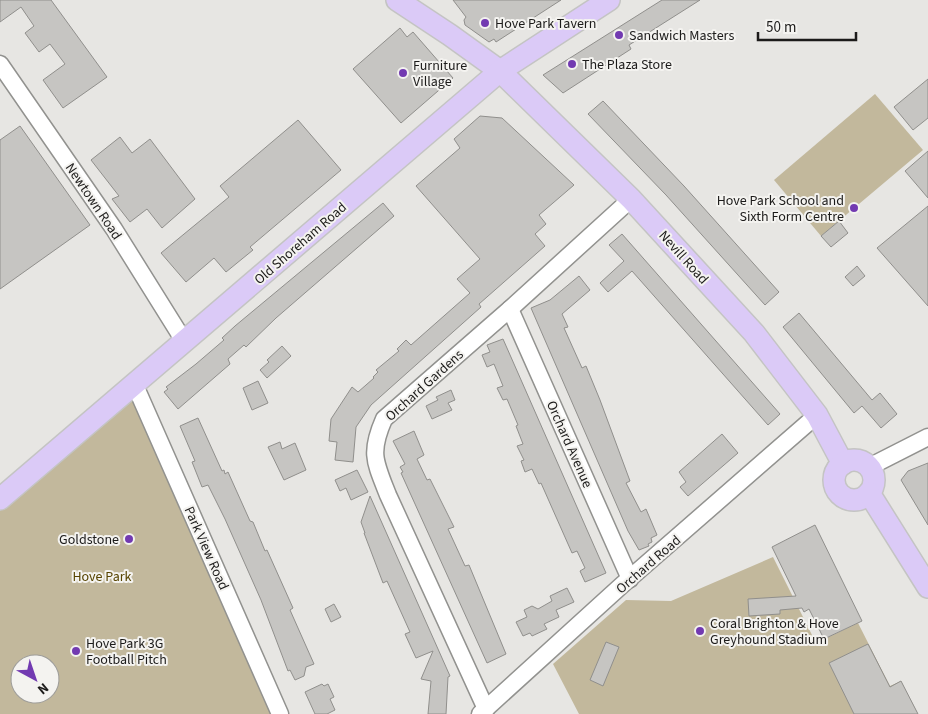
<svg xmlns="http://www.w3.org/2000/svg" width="928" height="714" font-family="'Source Sans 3',sans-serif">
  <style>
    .green { fill: #c2b89c; fill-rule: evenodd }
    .building { fill: #c6c5c2; stroke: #908f8c }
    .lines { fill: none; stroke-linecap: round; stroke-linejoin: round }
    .minor-casing { stroke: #92928f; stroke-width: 19 }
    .major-casing { stroke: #c4c4c3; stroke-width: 24 }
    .minor { stroke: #fff; stroke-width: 16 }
    .major { stroke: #dbcaf7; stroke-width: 21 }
    .poi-dot { fill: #723ab1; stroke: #f4f3f0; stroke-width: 2 }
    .labels { text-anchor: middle; stroke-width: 4; stroke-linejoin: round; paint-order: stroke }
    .poi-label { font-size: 14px; fill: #1c1b1a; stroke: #f4f3f0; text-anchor: start }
    .street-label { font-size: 14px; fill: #1c1b1a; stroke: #f4f3f0 }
    .park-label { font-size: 14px; fill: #574400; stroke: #f4f3f0 }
  </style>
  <rect width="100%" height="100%" fill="#e7e6e3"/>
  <g class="green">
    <polygon points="875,94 923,150 821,236 774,180"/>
    <path d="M 134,395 L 272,714 L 0,714 L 0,511 ZM 20,664 L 50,664 L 50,694 L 20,694 Z"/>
    <polygon points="773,557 816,643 858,623 890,686 901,681 918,714 579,714 553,664 626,600 671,601"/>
  </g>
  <g class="building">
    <polygon points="0,0 51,0 107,77 63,108 43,80 65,64 50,44 39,52 25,33 34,26 21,7 0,22"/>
    <polygon points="453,0 561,0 496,42 494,39 489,42 465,25 464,20 466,17"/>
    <polygon points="662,0 700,0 629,45 631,49 563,93 543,75"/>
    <polygon points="400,28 407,37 413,32 453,78 401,123 353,69"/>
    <polygon points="928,79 928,118 913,130 894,107"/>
    <polygon points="603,101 684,186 779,292 765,305 666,195 588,114"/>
    <polygon points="480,116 502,118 574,185 539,215 546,224 535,234 545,246 479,304 481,307 371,405 356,427 353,462 335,460 337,442 329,441 331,419 352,387 358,392 374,378 373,377 378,372 376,370 399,351 397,349 406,340 411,345 470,293 457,279 480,259 416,186 460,148 454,139"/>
    <polygon points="298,120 341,170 250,247 253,250 226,272 214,258 186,282 161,253 229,197 220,186"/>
    <polygon points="20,126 90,225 0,289 0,140"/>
    <polygon points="120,137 132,153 150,139 195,199 162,228 147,209 130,222 112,199 119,196 91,160"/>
    <polygon points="928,151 928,198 905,171"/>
    <polygon points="383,203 394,216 276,318 246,347 244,345 228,359 230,364 178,409 164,392 168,389 166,387 196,364 224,340 222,338 235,326"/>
    <polygon points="928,206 928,306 877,248"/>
    <polygon points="839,221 848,233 831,247 821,236"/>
    <polygon points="622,234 780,414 768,425 632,271 608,292 600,283 624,261 609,245"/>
    <polygon points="857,266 865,276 853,286 845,277"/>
    <polygon points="579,276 590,290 562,314 568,327 564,328 582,368 586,366 600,400 630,481 626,483 641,512 646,509 657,535 651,538 652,542 648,544 649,546 639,550 628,531 531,308 550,300"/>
    <polygon points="799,313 872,400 880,393 897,414 881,428 862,406 854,413 783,327"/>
    <polygon points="503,339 606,573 590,580 585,582 580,571 585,568 577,551 572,553 541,483 539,484 532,469 525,472 521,461 524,460 517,446 523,444 516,426 518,425 507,399 503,400 497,388 503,386 494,364 487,367 482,355 490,352 487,345"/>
    <polygon points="282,346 291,356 267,378 260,370 269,362 267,360"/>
    <polygon points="258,381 268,403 252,410 243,388"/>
    <polygon points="451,390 455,400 448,403 452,410 432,419 426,406 438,400 436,397"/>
    <polygon points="198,418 222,471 224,470 225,474 228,472 250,521 253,522 265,551 267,550 293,608 290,610 314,664 306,667 304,676 295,680 290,670 288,671 261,600 225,519 208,485 202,487 192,462 195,461 180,426"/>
    <polygon points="414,431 424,455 417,459 427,480 430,479 454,527 448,529 465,566 469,565 506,654 487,663 401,473 403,472 400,467 405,464 393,441"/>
    <polygon points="722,434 738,453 688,496 680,487 686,482 679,472"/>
    <polygon points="280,442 282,449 295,443 306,470 284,480 268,447"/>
    <polygon points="928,463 928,525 901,480 908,471"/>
    <polygon points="357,470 368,492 351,500 346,488 340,491 335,480"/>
    <polygon points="370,496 450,676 448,677 446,714 428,714 431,681 421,679 433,651 416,658 405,634 410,632 387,581 383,583 364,533 365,533 361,522"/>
    <polygon points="815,525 862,621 824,639 809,609 804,612 802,608 780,610 780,614 749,616 748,599 796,596 772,547"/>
    <polygon points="567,588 574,602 556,610 559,617 544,624 547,629 532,636 530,633 523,636 516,622 527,617 524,610 532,606 538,609 552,601 550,596"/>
    <polygon points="334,604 341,617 331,622 325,609"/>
    <polygon points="606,642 619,647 603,686 590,680"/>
    <polygon points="868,644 890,687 901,681 918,714 854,714 829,663"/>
    <polygon points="322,684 324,686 328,684 334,697 330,699 335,710 327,714 315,714 305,692"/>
  </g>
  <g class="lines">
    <defs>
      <g id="minor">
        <polyline points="0,64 114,229 184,341"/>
        <polyline points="510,309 630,579"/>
        <polyline points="134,383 280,714"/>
        <polyline points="869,467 928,437"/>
        <path d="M 486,709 L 388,495 C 375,462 369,453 384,419 L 510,309 L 631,199"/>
        <polyline points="480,714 622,585 817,415"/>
      </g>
      <g id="major">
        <polyline points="397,0 450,35 500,71 631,199 754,333 817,415 843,464"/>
        <circle cx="854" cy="480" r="20"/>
        <polyline points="869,493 928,587"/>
        <polyline points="0,499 500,71 609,0"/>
      </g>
    </defs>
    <use href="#minor" class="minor-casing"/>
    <use href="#major" class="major-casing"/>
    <use href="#minor" class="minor"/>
    <use href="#major" class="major"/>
  </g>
  <g class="poi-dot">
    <circle cx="485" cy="23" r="5"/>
    <circle cx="619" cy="35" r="5"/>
    <circle cx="572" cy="64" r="5"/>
    <circle cx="403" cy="73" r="5"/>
    <circle cx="854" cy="208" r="5"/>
    <circle cx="129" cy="539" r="5"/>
    <circle cx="700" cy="631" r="5"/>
    <circle cx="76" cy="651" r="5"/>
  </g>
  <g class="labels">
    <g class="poi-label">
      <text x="495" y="28">Hove Park Tavern</text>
      <text x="629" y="40">Sandwich Masters</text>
      <text x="582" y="69">The Plaza Store</text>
      <text x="413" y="70">Furniture<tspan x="413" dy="16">Village</tspan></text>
      <text x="844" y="205" text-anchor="end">Hove Park School and<tspan x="844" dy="16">Sixth Form Centre</tspan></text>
      <text x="119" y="544" text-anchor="end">Goldstone</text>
      <text x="710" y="628">Coral Brighton &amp; Hove<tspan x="710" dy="16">Greyhound Stadium</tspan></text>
      <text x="86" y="648">Hove Park 3G<tspan x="86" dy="16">Football Pitch</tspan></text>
    </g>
    <g class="street-label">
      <text transform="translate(94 201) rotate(56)" y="5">Newtown Road</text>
      <text transform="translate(300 243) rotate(-41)" y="5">Old Shoreham Road</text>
      <text transform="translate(684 257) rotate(48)" y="5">Nevill Road</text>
      <text transform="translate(424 385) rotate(-42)" y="5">Orchard Gardens</text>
      <text transform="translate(570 444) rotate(66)" y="5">Orchard Avenue</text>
      <text transform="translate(207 548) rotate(66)" y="5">Park View Road</text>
      <text transform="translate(648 564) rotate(-41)" y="5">Orchard Road</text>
    </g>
    <g class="park-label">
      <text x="102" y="581">Hove Park</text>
    </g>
  </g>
  <g transform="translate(35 679) rotate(140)"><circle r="24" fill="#f4f3f0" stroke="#9e9d9a"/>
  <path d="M0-4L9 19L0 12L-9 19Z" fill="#723ab1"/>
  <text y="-8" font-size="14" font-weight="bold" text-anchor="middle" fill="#1c1b1a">N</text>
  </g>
  <path d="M758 32v8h98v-8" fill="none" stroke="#1c1b1a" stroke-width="2.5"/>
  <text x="766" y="32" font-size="15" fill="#1c1b1a" stroke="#f4f3f0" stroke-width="4" paint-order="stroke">50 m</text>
</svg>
